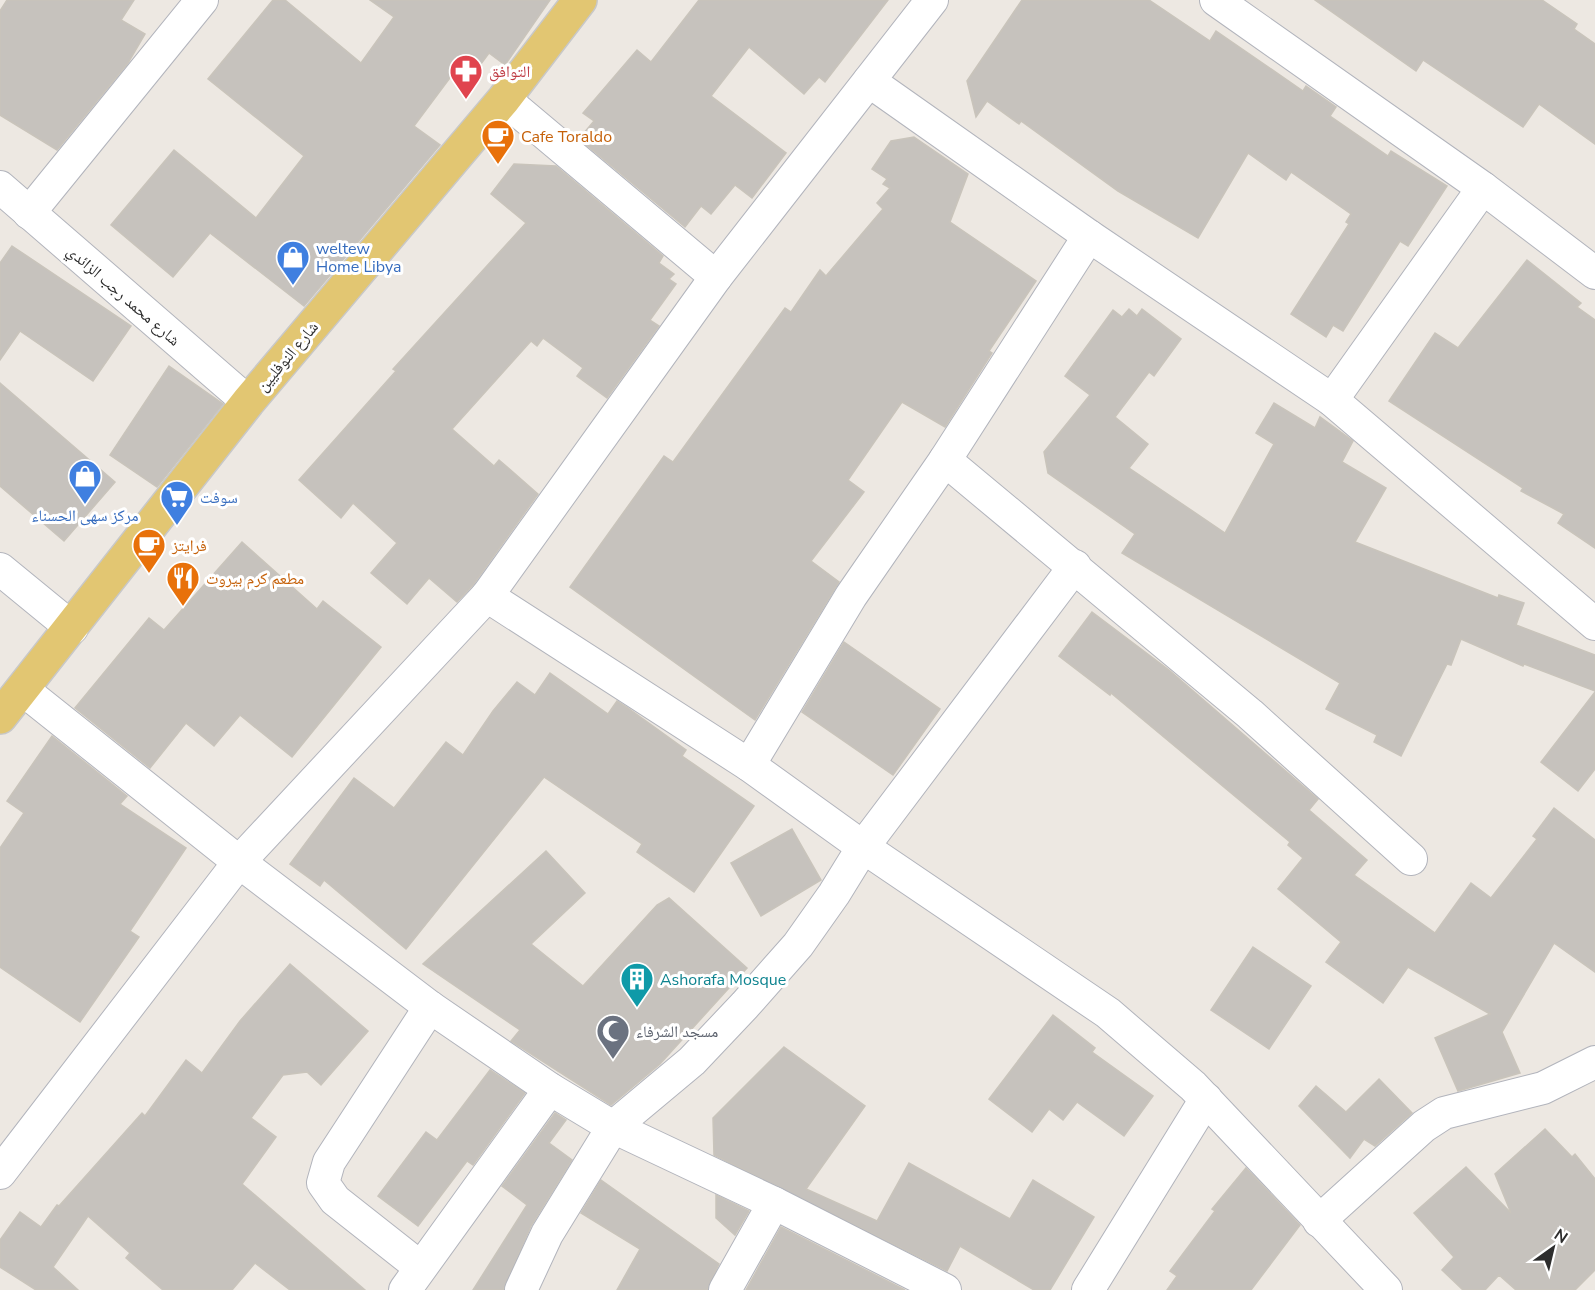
<svg xmlns="http://www.w3.org/2000/svg" width="1595" height="1290" font-family="'Nunito Sans','Noto Naskh Arabic',sans-serif">
  <style>
    .building { fill: #c6c2bd; stroke: #c9c4bb; stroke-width: 1.5 }
    .lines { fill: none; stroke-linecap: round; stroke-linejoin: round }
    .street-casing { stroke: #b2b4bc; stroke-width: 34 }
    .primary-casing { stroke: #c8c8c8; stroke-width: 36 }
    .street { stroke: #fff; stroke-width: 32 }
    .primary { stroke: #e2c672; stroke-width: 33 }
    .labels { text-anchor: middle; stroke-width: 6; stroke-linejoin: round; paint-order: stroke }
    .health-label { font-size: 16px; fill: #be3a42; stroke: #fff; text-anchor: start }
    .food-label { font-size: 16px; fill: #c56008; stroke: #fff; text-anchor: start }
    .shop-label { font-size: 16px; fill: #366cbe; stroke: #fff; text-anchor: start }
    .street-label { font-size: 16px; fill: #2d2d2d; stroke: #fff }
    .culture-label { font-size: 16px; fill: #0d838f; stroke: #fff; text-anchor: start }
    .worship-label { font-size: 16px; fill: #5b616d; stroke: #fff; text-anchor: start }
  </style>
  <rect width="100%" height="100%" fill="#ede8e2"/>
  <g class="building">
    <polygon points="7,0 134,0 121,20 145,34 128,63 57,150 0,115 0,11"/>
    <polygon points="273,0 285,0 361,63 394,17 370,0 550,0 505,65 489,53 475,72 461,63 414,126 440,145 304,306 210,233 173,277 111,225 174,150 256,218 304,156 208,79"/>
    <polygon points="699,0 888,0 825,82 819,77 804,94 749,47 711,96 786,153 752,198 735,185 711,214 701,206 685,227 579,139 594,121 583,113 637,50 651,62"/>
    <polygon points="1022,0 1149,0 1210,41 1216,31 1303,91 1306,86 1336,107 1330,116 1388,156 1391,151 1447,186 1408,246 1400,241 1343,331 1333,325 1326,337 1291,314 1349,224 1346,222 1351,214 1291,172 1286,180 1248,153 1198,238 1118,191 1021,121 1019,124 987,101 976,117 967,81"/>
    <polygon points="1315,0 1542,0 1577,24 1574,29 1595,44 1595,144 1539,104 1523,127 1423,60 1416,71"/>
    <polygon points="914,137 968,174 950,222 1036,281 989,351 992,353 945,427 902,402 848,480 864,492 811,561 839,582 755,720 570,587 664,456 673,462 785,308 791,312 820,270 826,276 883,209 877,203 890,188 883,184 887,179 872,169 891,141"/>
    <polygon points="514,164 556,166 663,256 659,263 674,274 669,279 676,284 650,320 659,326 607,398 577,376 583,368 543,338 537,346 531,341 452,429 494,466 499,460 538,494 473,585 457,602 429,578 407,604 371,573 397,543 353,503 341,518 299,480 396,371 393,369 526,223 491,194"/>
    <polygon points="12,246 131,326 93,381 20,331 0,360 0,263"/>
    <polygon points="1527,260 1581,303 1577,307 1595,320 1595,548 1558,523 1564,514 1521,491 1523,488 1389,401 1435,333 1458,348"/>
    <polygon points="1129,309 1137,316 1142,309 1181,339 1154,376 1149,372 1115,417 1148,444 1129,468 1225,533 1274,444 1256,433 1274,403 1315,428 1320,417 1353,441 1342,462 1386,488 1355,542 1498,598 1499,595 1524,603 1516,625 1595,655 1595,691 1524,664 1523,666 1461,639 1451,665 1447,664 1401,756 1374,742 1377,735 1326,709 1340,683 1122,553 1135,534 1048,473 1044,452 1090,395 1065,376 1113,310 1122,317"/>
    <polygon points="169,366 223,404 157,487 110,455"/>
    <polygon points="0,383 115,482 64,541 0,486"/>
    <polygon points="242,542 317,609 323,601 381,647 292,757 240,715 214,746 186,723 150,768 75,708 149,618 164,630"/>
    <polygon points="1092,612 1169,670 1318,799 1309,810 1367,860 1354,875 1435,933 1471,883 1491,898 1537,839 1533,836 1554,808 1595,840 1595,972 1554,943 1502,1032 1520,1073 1458,1091 1435,1038 1490,1014 1408,967 1383,1003 1326,962 1341,942 1278,889 1303,858 1288,845 1290,842 1111,693 1110,695 1059,656"/>
    <polygon points="844,642 940,709 893,775 802,712"/>
    <polygon points="550,673 608,714 617,701 628,708 686,750 682,756 754,806 694,892 637,852 642,844 544,777 406,949 324,880 320,886 290,864 354,778 394,808 446,742 463,755 493,711 517,682 535,695"/>
    <polygon points="1595,692 1595,769 1578,791 1541,762"/>
    <polygon points="52,736 127,796 120,804 186,848 130,931 139,937 80,1022 0,967 0,848 24,813 7,801"/>
    <polygon points="792,829 821,880 761,916 731,863"/>
    <polygon points="546,851 585,893 531,944 583,986 657,905 669,898 747,968 660,1064 611,1105 511,1041 520,1030 423,964"/>
    <polygon points="1253,947 1311,986 1269,1049 1211,1010"/>
    <polygon points="290,964 368,1031 321,1085 307,1072 283,1075 251,1118 276,1137 242,1184 365,1290 290,1290 255,1263 232,1290 163,1290 126,1258 130,1253 88,1216 53,1267 78,1290 36,1290 0,1267 0,1240 20,1212 41,1227 57,1205 59,1206 142,1113 145,1116 186,1060 202,1073 240,1021"/>
    <polygon points="1053,1015 1095,1048 1092,1052 1153,1096 1124,1136 1077,1102 1063,1120 1049,1109 1032,1132 989,1099"/>
    <polygon points="784,1047 865,1106 806,1189 877,1221 909,1163 1010,1219 1033,1180 1094,1217 1050,1290 1034,1290 960,1246 947,1271 714,1155 713,1118"/>
    <polygon points="490,1070 525,1093 473,1165 467,1161 418,1226 378,1196 426,1132 437,1140"/>
    <polygon points="1379,1079 1412,1113 1375,1146 1364,1139 1350,1158 1299,1106 1316,1086 1346,1112"/>
    <polygon points="555,1113 566,1120 549,1143 572,1160 531,1226 503,1290 473,1290 527,1205 502,1186"/>
    <polygon points="1545,1129 1572,1157 1575,1154 1595,1179 1595,1270 1575,1290 1516,1290 1499,1275 1485,1290 1463,1290 1442,1270 1454,1257 1414,1213 1466,1167 1511,1213 1495,1174"/>
    <polygon points="1246,1168 1300,1225 1251,1290 1167,1290 1177,1276 1170,1271 1215,1211 1212,1209"/>
    <polygon points="601,1180 719,1264 707,1290 617,1290 640,1249 581,1213"/>
    <polygon points="716,1195 749,1211 735,1235 716,1218"/>
    <polygon points="781,1227 905,1290 746,1290"/>
  </g>
  <g class="lines">
    <defs>
      <g id="street">
        <polyline points="1216,0 1483,188 1595,273"/>
        <polyline points="869,81 1089,236 1332,400 1595,624"/>
        <polyline points="504,99 716,277"/>
        <polyline points="0,187 248,402"/>
        <polyline points="29,213 202,0"/>
        <polyline points="1332,400 1483,188"/>
        <polyline points="945,460 1250,714 1411,859"/>
        <polyline points="0,569 72,628"/>
        <polyline points="487,596 749,765 863,847 1108,1013 1193,1086 1386,1290"/>
        <polyline points="22,689 239,862 430,1007 550,1089 613,1127 774,1203 945,1290"/>
        <polyline points="749,765 851,596 945,460 1089,236"/>
        <polyline points="0,1173 239,862 487,596 716,277 932,0"/>
        <polyline points="1319,1221 1424,1126 1444,1113 1543,1088 1595,1062"/>
        <polyline points="420,1267 335,1200 323,1183 329,1162 430,1007"/>
        <polyline points="405,1290 550,1089"/>
        <polyline points="521,1290 547,1234 613,1127 692,1061 745,1005 798,945 834,894 863,847 1075,566"/>
        <polyline points="725,1290 774,1203"/>
        <polyline points="1088,1290 1206,1099"/>
      </g>
      <polyline id="primary" points="0,717 248,402 504,99 580,0"/>
    </defs>
    <use href="#street" class="street-casing"/>
    <use href="#primary" class="primary-casing"/>
    <use href="#street" class="street"/>
    <use href="#primary" class="primary"/>
  </g>
  <defs>
    <symbol id="pharmacy-pin" viewBox="-11 -11 22 30"><path d="M0 17L-7.5 6A9.5 9.5 0 1 1 7.5 6Z" fill="#e0444e" stroke="#fff"/><path d="M-2-6h4v4h4v4h-4v4h-4v-4h-4v-4h4Z" fill="#fff"/></symbol>
    <symbol id="cafe-pin" viewBox="-11 -11 22 30"><path d="M0 17L-7.5 6A9.5 9.5 0 1 1 7.5 6Z" fill="#e8710a" stroke="#fff"/><path d="M-5.5-4.5H6V0H3Q3 3.5 0 3.5H-2.5Q-5.5 3.5-5.5 0ZM3-3.2v2h1.7v-2ZM-6 4.5H4V6H-6Z" fill="#fff"/></symbol>
    <symbol id="shop-pin" viewBox="-11 -11 22 30"><path d="M0 17L-7.5 6A9.5 9.5 0 1 1 7.5 6Z" fill="#3f7fe0" stroke="#fff"/><path d="M-5-2.5h2.3a2.7 3.5 0 0 1 5.4 0H5L5.5 6h-11ZM-1.5-2.5h3a1.5 2.3 0 0 0-3 0Z" fill="#fff"/></symbol>
    <symbol id="supermarket-pin" viewBox="-11 -11 22 30"><path d="M0 17L-7.5 6A9.5 9.5 0 1 1 7.5 6Z" fill="#3f7fe0" stroke="#fff"/><path d="M-6-5.5h2.5l.6 2H6L4.5 2H-2.5L-4.4-4H-6ZM-1.5 3.2a1.3 1.3 0 1 0 .1 0ZM3 3.2a1.3 1.3 0 1 0 .1 0Z" fill="#fff"/></symbol>
    <symbol id="restaurant-pin" viewBox="-11 -11 22 30"><path d="M0 17L-7.5 6A9.5 9.5 0 1 1 7.5 6Z" fill="#e8710a" stroke="#fff"/><path d="M-5-6h1v4h1v-4h1v4h1v-4h1v5L-1.5 .5V6h-2V.5L-5-1ZM5-6V6H3V1.5H1.5Q1.5-4 5-6Z" fill="#fff"/></symbol>
    <symbol id="building-pin" viewBox="-11 -11 22 30"><path d="M0 17L-7.5 6A9.5 9.5 0 1 1 7.5 6Z" fill="#0f9aa8" stroke="#fff"/><path d="M-4-6H4V6H1V3H-1V6H-4ZM-2.5-4.3h1.7v1.8h-1.7ZM.8-4.3h1.7v1.8H.8ZM-2.5-1h1.7V.8h-1.7ZM.8-1h1.7V.8H.8Z" fill="#fff"/></symbol>
    <symbol id="mosque-pin" viewBox="-11 -11 22 30"><path d="M0 17L-7.5 6A9.5 9.5 0 1 1 7.5 6Z" fill="#6b7280" stroke="#fff"/><path d="M3.5-4.9A6 6 0 1 0 3.5 4.9A5 5 0 1 1 3.5-4.9Z" fill="#fff"/></symbol>
  </defs>
  <g fill-rule="evenodd">
    <use href="#pharmacy-pin" x="447" y="52" width="38" height="52"/>
    <use href="#cafe-pin" x="479" y="117" width="38" height="52"/>
    <use href="#shop-pin" x="274" y="238" width="38" height="52"/>
    <use href="#shop-pin" x="66" y="457" width="38" height="52"/>
    <use href="#supermarket-pin" x="158" y="478" width="38" height="52"/>
    <use href="#cafe-pin" x="130" y="526" width="38" height="52"/>
    <use href="#restaurant-pin" x="164" y="559" width="38" height="52"/>
    <use href="#building-pin" x="618" y="960" width="38" height="52"/>
    <use href="#mosque-pin" x="594" y="1012" width="38" height="52"/>
  </g>
  <g class="labels">
    <g class="health-label">
      <text x="489" y="77">التوافق</text>
    </g>
    <g class="food-label">
      <text x="521" y="142">Cafe Toraldo</text>
      <text x="172" y="551">فرايتز</text>
      <text x="206" y="584">مطعم كرم بيروت</text>
    </g>
    <g class="shop-label">
      <text x="316" y="254">weltew<tspan x="316" dy="18">Home Libya</tspan></text>
      <text x="200" y="503">سوفت</text>
      <text x="85" y="521" text-anchor="middle">مركز سهى الحسناء</text>
    </g>
    <g class="street-label">
      <text transform="translate(124 295) rotate(41)" y="6">شارع محمد رجب الزائدي</text>
      <text transform="translate(287 356) rotate(-50)" y="6">شارع النوفليين</text>
    </g>
    <g class="culture-label">
      <text x="660" y="985">Ashorafa Mosque</text>
    </g>
    <g class="worship-label">
      <text x="636" y="1037">مسجد الشرفاء</text>
    </g>
  </g>
  <g transform="translate(1553 1248) rotate(34)" stroke="#ffffff" stroke-width="4.5" paint-order="stroke">
  <path d="M0-4.5L10 22L0 15L-10 22Z" fill="#2d2d2d"/>
  <text y="-9" font-size="16" font-weight="bold" text-anchor="middle" fill="#2d2d2d">N</text>
  </g>
</svg>
